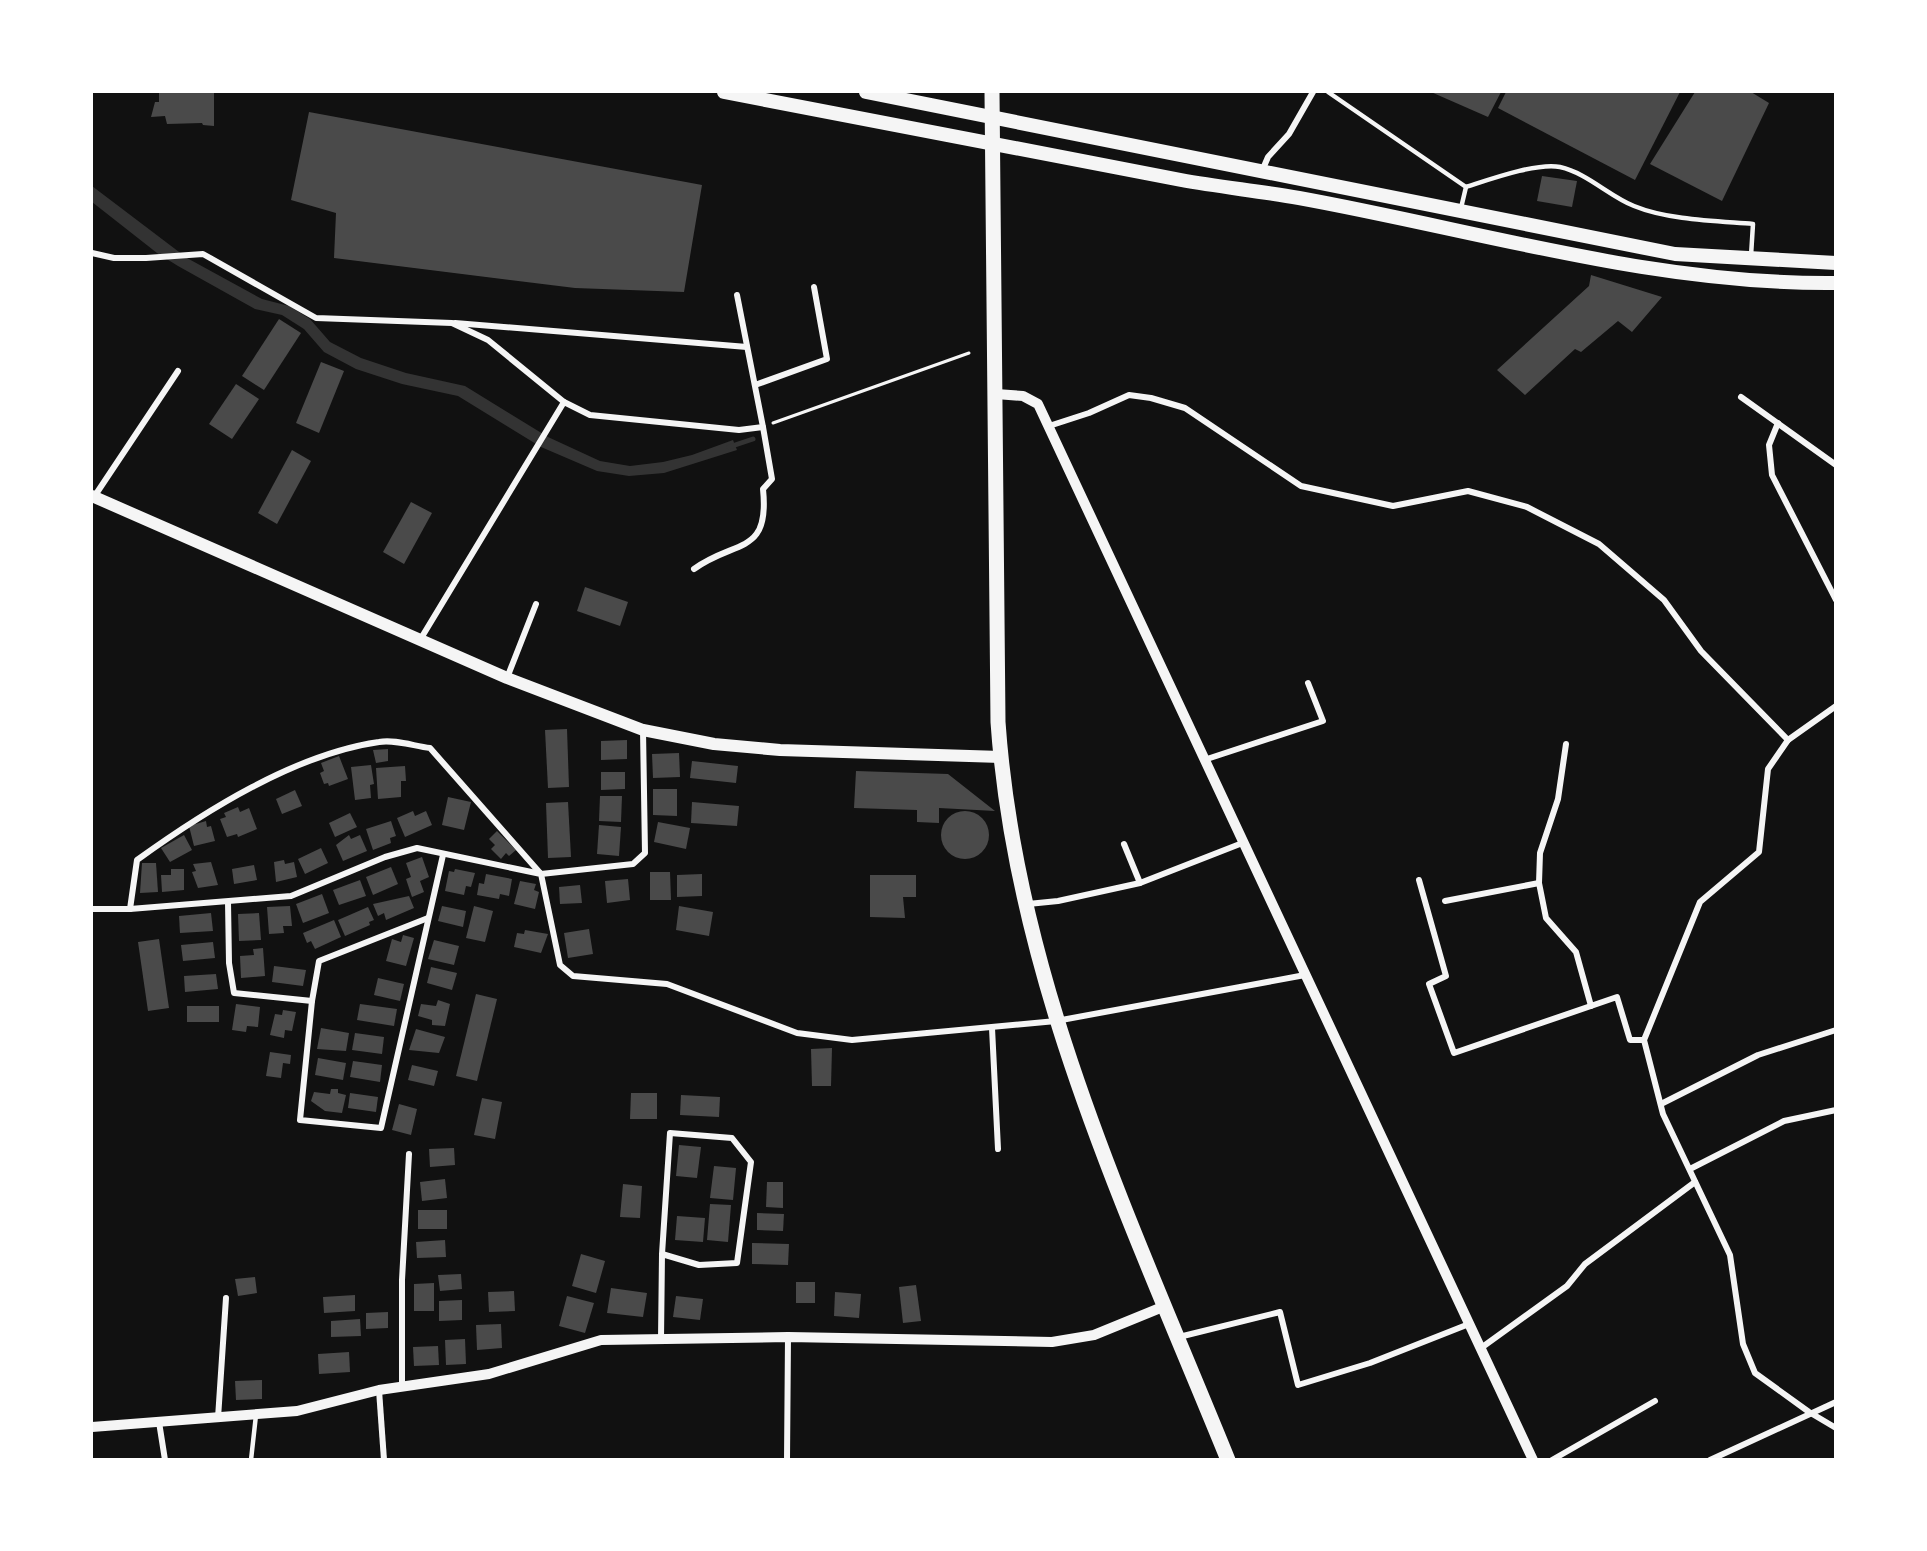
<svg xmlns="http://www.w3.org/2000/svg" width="1927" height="1551" font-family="Raleway,sans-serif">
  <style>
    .water { fill: #333 }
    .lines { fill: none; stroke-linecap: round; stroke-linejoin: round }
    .stream { stroke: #333; stroke-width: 5 }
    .building { fill: #4a4a4a }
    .path { stroke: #f5f5f5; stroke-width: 3 }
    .service { stroke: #f5f5f5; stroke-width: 4.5 }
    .minor { stroke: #f5f5f5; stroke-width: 6 }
    .tertiary { stroke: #f5f5f5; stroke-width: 10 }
    .secondary { stroke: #f5f5f5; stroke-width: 12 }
    .primary { stroke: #f5f5f5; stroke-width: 14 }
    .trunk { stroke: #f5f5f5; stroke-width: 15 }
  </style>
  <rect width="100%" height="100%" fill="#111"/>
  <polygon class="water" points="92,186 187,258 262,299 289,306 310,319 330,342 361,358 406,373 465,386 548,437 600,461 630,466 663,462 692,455 733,440 737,450 664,473 629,476 597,471 541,447 458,396 402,384 356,369 324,352 304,329 282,315 255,309 178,266 157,253 92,202"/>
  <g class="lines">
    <polyline class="stream" points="729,447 753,439"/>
  </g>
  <g class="building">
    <polygon points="159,92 214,92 214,126 203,125 202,123 167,124 165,116 151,117 155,102 159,102"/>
    <polygon points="1431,92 1501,92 1488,117"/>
    <polygon points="1506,92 1680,92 1635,180 1498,108"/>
    <polygon points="1695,92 1751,92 1769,103 1722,201 1650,164"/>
    <polygon points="309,112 702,185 684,292 575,288 334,258 336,213 291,200"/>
    <polygon points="1542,176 1577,181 1572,207 1537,201"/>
    <polygon points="1591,275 1662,297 1632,332 1618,321 1581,352 1575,349 1525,395 1497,370 1589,286"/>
    <polygon points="279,319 301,333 264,390 242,376"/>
    <polygon points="321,362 344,371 319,433 296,423"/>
    <polygon points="236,384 259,399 232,439 209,424"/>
    <polygon points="292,450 311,461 277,524 258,513"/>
    <polygon points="411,502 432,513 404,564 383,552"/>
    <polygon points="585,587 628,602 620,626 577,611"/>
    <polygon points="567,729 569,787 548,788 545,730"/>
    <polygon points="627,740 627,759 601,760 601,741"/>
    <polygon points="388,749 388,761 376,763 373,750"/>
    <polygon points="679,753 680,777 653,778 652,754"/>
    <polygon points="339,756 348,779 329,786 328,783 324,784 320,773 324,771 321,763"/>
    <polygon points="692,761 738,766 736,783 690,778"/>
    <polygon points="371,765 374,784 370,785 371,798 355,800 351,767"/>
    <polygon points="405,766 406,781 401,781 401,797 378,799 376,768"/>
    <polygon points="856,771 948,774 995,811 939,808 939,823 917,822 917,810 854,808"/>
    <polygon points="601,772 625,772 625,789 601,790"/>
    <polygon points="653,789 677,789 677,816 653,815"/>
    <polygon points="295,790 302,806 282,814 276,799"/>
    <polygon points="600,796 622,796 621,822 599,821"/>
    <polygon points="448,797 471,802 464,830 442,825"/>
    <polygon points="568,802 571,857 548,858 546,803"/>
    <polygon points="692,802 739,806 737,826 691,823"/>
    <polygon points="238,807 240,812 249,808 257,829 238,837 237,834 227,837 220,819 226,817 224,813"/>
    <polygon points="413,811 415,816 426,811 432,825 405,837 397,818"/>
    <circle cx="965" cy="835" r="24"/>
    <polygon points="350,813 357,827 335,837 329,823"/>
    <polygon points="206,821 207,827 211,826 215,841 194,846 189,826"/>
    <polygon points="391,821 396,836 390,838 391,843 373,850 366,829"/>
    <polygon points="658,822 690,828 686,849 654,842"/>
    <polygon points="599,825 621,827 619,856 597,854"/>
    <polygon points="497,831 516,850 509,856 506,853 501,859 491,849 495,845 489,839"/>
    <polygon points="184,835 192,850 170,862 161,848"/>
    <polygon points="349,835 351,839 360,835 367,851 343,861 336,845"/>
    <polygon points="321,848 328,863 305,874 298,859"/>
    <polygon points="422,857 429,877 420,881 424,892 412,897 406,879 411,877 406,863"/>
    <polygon points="284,860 285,864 294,862 297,877 276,882 274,862"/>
    <polygon points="211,862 218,885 198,888 192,872 196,871 193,864"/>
    <polygon points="142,863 156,863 158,892 140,893"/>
    <polygon points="254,865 257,880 234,884 232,869"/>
    <polygon points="391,867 398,884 373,895 366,877"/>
    <polygon points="171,869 184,869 184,890 162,892 161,875 171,875"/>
    <polygon points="455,869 475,873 471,887 466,886 464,895 445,891 449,871 454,872"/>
    <polygon points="650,872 670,872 671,900 650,900"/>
    <polygon points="486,874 512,879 509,896 500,894 499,899 477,895 479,883 484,884"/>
    <polygon points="702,874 702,896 677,897 677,875"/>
    <polygon points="870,875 916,875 916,897 903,897 905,918 870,917"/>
    <polygon points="628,879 630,900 607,903 605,881"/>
    <polygon points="360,880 366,896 339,905 333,890"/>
    <polygon points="520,881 536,884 534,890 539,892 535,909 514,904"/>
    <polygon points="580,885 582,903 560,904 559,887"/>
    <polygon points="322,894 329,913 303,923 296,904"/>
    <polygon points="409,896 414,908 386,920 384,913 378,916 373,904"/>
    <polygon points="290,906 292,926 283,926 284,933 269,934 267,907"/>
    <polygon points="442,906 466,911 463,927 438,921"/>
    <polygon points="474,906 493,911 485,942 466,938"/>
    <polygon points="679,906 713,912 709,936 676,930"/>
    <polygon points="368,907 374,920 369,922 370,925 345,936 338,920"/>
    <polygon points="211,913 213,931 180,933 179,916"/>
    <polygon points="259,913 261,940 239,941 238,914"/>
    <polygon points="334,920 341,937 315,949 311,941 307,943 303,933"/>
    <polygon points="589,929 593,954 568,958 564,933"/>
    <polygon points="525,930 548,934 541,953 514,947 517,933 524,934"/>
    <polygon points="403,935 414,938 406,966 386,961 392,939 401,942"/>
    <polygon points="159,939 169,1008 148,1011 138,942"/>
    <polygon points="434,940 459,946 454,965 428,959"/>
    <polygon points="213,942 215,958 183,961 181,945"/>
    <polygon points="263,948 265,976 241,978 240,956 254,955 253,949"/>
    <polygon points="274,966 306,970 303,986 272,982"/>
    <polygon points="431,967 457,973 452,990 427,983"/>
    <polygon points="216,974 218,989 185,992 184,976"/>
    <polygon points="378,978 404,984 400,1001 374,995"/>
    <polygon points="476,994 497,999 477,1081 456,1076"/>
    <polygon points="438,1000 450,1004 445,1026 432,1025 432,1020 418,1016 421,1004 436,1006"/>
    <polygon points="236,1004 260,1007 258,1027 247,1026 246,1032 232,1030"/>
    <polygon points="360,1004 397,1009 394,1026 357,1020"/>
    <rect x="187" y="1006" width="32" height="16"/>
    <polygon points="283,1010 296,1012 292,1031 285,1030 284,1038 270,1035 275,1014 282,1015"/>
    <polygon points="321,1028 349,1033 346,1051 317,1049"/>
    <polygon points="416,1029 445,1037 439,1053 409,1050"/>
    <polygon points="355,1033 384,1037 382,1054 352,1050"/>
    <polygon points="832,1048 831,1086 812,1086 811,1049"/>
    <polygon points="270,1052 291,1055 290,1064 283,1063 281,1078 266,1076"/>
    <polygon points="318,1058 346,1063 343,1080 315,1075"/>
    <polygon points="353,1061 382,1065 380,1082 350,1077"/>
    <polygon points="412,1065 438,1071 434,1086 408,1080"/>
    <polygon points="331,1089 338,1089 338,1093 346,1095 342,1113 325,1111 311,1101 314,1092 330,1094"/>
    <polygon points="350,1093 378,1097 376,1112 348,1108"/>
    <polygon points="631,1093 657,1093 657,1119 630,1119"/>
    <polygon points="681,1095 720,1097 719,1117 680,1115"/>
    <polygon points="482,1098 502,1102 495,1139 474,1135"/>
    <polygon points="399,1104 417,1109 411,1135 392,1130"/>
    <polygon points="679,1145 701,1147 697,1178 676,1176"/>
    <polygon points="454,1148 455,1165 430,1167 429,1149"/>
    <polygon points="714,1166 736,1168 733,1200 710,1198"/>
    <polygon points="445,1179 447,1198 422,1201 420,1182"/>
    <polygon points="767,1182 783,1182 783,1208 766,1207"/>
    <polygon points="623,1184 642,1186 640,1218 620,1217"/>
    <polygon points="710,1204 731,1205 728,1242 707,1240"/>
    <rect x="418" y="1210" width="29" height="19"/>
    <polygon points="757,1213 784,1214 783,1231 757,1230"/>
    <polygon points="677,1216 705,1218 703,1242 675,1240"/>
    <polygon points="445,1240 446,1257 417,1258 416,1242"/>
    <polygon points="752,1243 789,1244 788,1265 752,1264"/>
    <polygon points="581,1254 605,1261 596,1293 572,1286"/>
    <polygon points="461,1274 462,1289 440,1291 438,1275"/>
    <polygon points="255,1277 257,1293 238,1296 235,1279"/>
    <rect x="796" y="1282" width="19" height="21"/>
    <polygon points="434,1283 434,1311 414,1311 414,1284"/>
    <polygon points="916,1285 921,1321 903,1323 899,1287"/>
    <polygon points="611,1288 647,1293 643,1317 607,1313"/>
    <polygon points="514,1291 515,1311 489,1312 488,1292"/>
    <polygon points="835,1292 861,1294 859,1318 834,1316"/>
    <polygon points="355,1295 355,1311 324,1313 323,1297"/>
    <polygon points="567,1296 594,1303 585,1333 559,1326"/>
    <polygon points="676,1296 703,1299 700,1320 673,1317"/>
    <polygon points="462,1300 462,1320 439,1321 439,1301"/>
    <polygon points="388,1312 388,1328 366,1329 366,1313"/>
    <polygon points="360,1319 361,1336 331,1337 331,1321"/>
    <polygon points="501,1324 502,1348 477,1350 476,1325"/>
    <polygon points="465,1339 466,1364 446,1365 445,1340"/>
    <polygon points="438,1346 439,1365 414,1366 413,1347"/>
    <polygon points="349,1352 350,1372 319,1374 318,1354"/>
    <polygon points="262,1380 262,1399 236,1400 235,1381"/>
  </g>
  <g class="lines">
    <polyline class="path" points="773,423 969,353"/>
    <g class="service">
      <polyline points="1328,92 1466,187 1461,208"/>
      <path d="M 1466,187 C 1488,180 1538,162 1560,167 C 1587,173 1609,196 1634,206 C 1668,220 1716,221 1753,224 L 1751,256"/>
      <polyline points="251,1460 256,1415"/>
    </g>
    <g class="minor">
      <polyline points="1262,171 1268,157 1289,134 1313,92"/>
      <polyline points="92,253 114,258 146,258 203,254 316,318 452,323 488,340 564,402 590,415 739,430 763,427 737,295"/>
      <polyline points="455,323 747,347"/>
      <polyline points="755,385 827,359 814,287"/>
      <polyline points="1741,397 1836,465"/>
      <polyline points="1778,423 1769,445 1772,475 1836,600"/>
      <polyline points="1049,426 1089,413 1129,395 1151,398 1185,408 1301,486 1393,506 1468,491 1527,507 1599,544 1664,600 1701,651 1788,740"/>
      <polyline points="94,497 178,371"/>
      <path d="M 694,569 C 735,539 770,556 763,489 L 772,479 L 763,427"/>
      <polyline points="420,640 564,402"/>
      <polyline points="507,678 536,604"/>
      <polyline points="1836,706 1788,740 1768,769 1759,852 1700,902 1644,1040 1663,1114 1730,1255 1743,1344 1755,1373 1809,1412 1836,1428"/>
      <polyline points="1566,744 1558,799 1540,853 1539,883 1546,918 1576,952 1591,1006"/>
      <polyline points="1207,759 1323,721 1308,683"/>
      <polyline points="1124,844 1140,883"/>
      <polyline points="1419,880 1446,976 1429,984 1454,1053 1617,997 1630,1040 1644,1040"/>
      <polyline points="1445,901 1539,883"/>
      <polyline points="228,902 229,963 234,993 312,1001 300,1120 381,1128 443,855"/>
      <polyline points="1028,904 1058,901 1140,883 1245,842"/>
      <polyline points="92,909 130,909 291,896 385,857 417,848 541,874 560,965 573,976 667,984 797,1033 852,1040 1056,1021 1305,975"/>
      <path d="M 130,909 L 137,860 C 205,811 295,754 379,742 C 394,739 414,746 430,748 L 541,874 L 633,864 L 645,853 L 643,730"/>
      <polyline points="312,1001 319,961 428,918"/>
      <polyline points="992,1028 998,1149"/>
      <polyline points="1661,1104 1758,1055 1836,1030"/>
      <polyline points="1690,1169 1784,1121 1836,1110"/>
      <polyline points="1179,1337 1280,1312 1298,1385 1370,1363 1469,1324"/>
      <polyline points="661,1339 662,1254 670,1133 732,1138 751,1162 737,1263 699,1265 662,1254"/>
      <polyline points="1481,1348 1567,1286 1585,1264 1695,1182"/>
      <polyline points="402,1387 402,1280 409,1154"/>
      <polyline points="379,1390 384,1460"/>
      <polyline points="218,1418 226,1298"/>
      <polyline points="159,1422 165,1460"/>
      <polyline points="787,1460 788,1337"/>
      <polyline points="1552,1460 1655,1401"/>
      <polyline points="1710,1460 1836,1402"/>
    </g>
    <g class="tertiary">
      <polyline points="996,394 1023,396 1038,404 1533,1460"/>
      <polyline points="92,1427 297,1411 379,1390 489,1374 601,1340 788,1337 1052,1342 1094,1335 1165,1306"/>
    </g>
    <polyline class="secondary" points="92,496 507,678 643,730 714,744 780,750 1001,757"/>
    <g class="primary">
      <path d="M 724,92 C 876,122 1028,152 1181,180 C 1220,187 1259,191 1299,198 C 1476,230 1653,285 1836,283"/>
      <polyline points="866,92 1675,254 1836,263"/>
    </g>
    <path class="trunk" d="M 992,92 L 998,722 C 1016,982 1131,1221 1228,1460"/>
  </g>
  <rect width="1927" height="1551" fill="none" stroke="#ffffff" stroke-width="186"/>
</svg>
